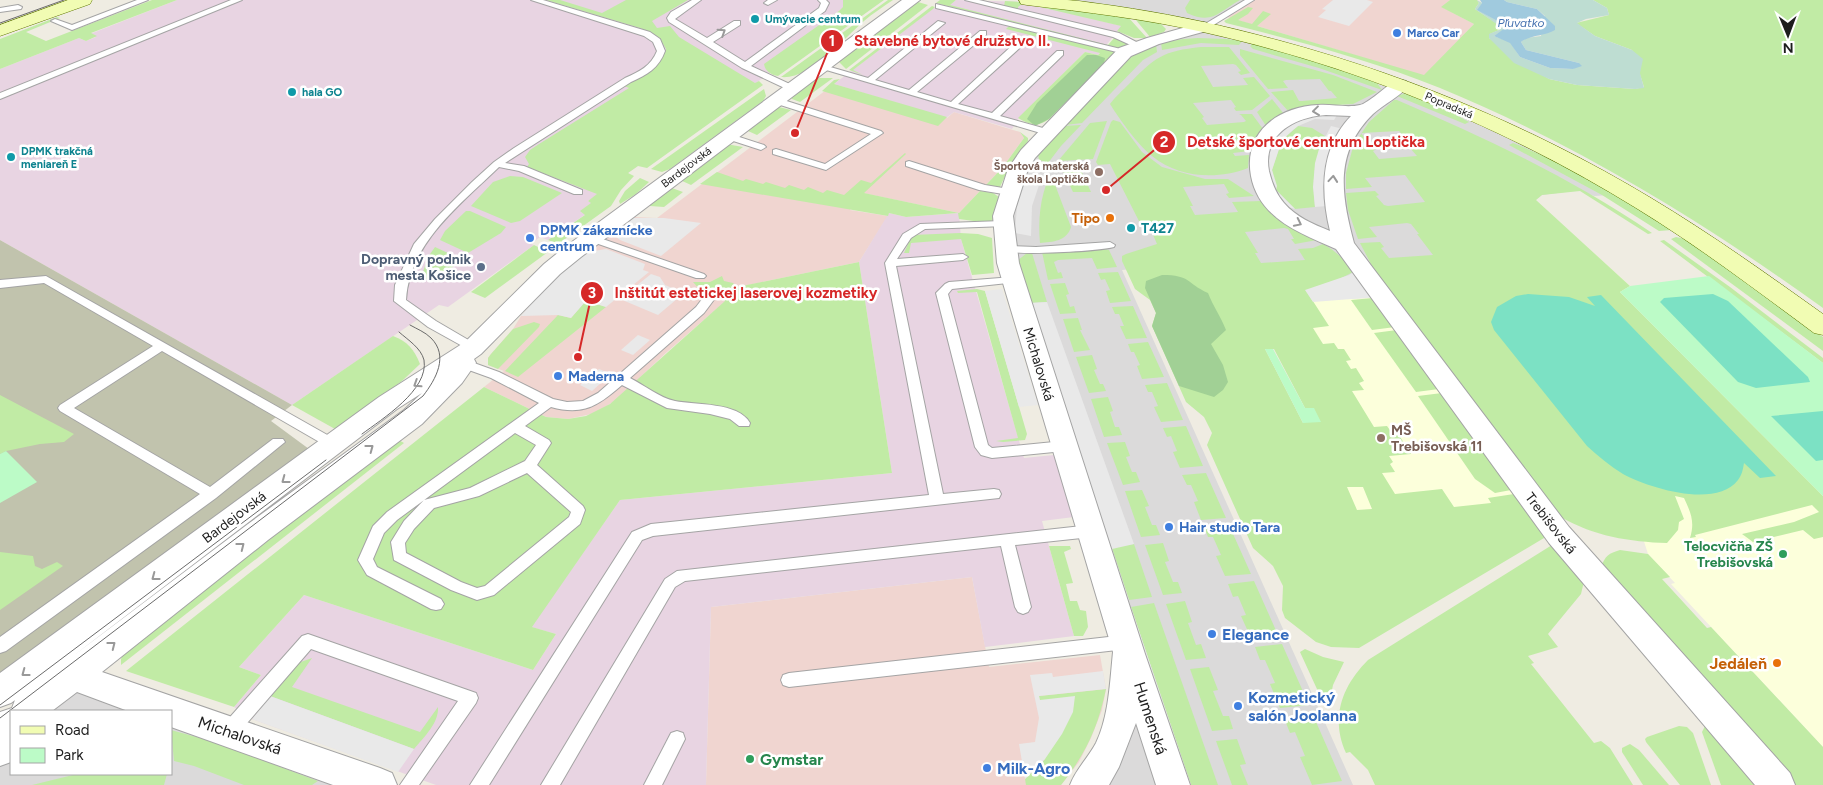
<svg xmlns="http://www.w3.org/2000/svg" width="1823" height="785" font-family="Figtree,sans-serif">
  <style>
    .residential { fill: #dbdada }
    .commercial { fill: #f0d5d0 }
    .industrial { fill: #e8d4e2 }
    .education { fill: #fcffdb }
    .construction { fill: #c1c3ad }
    .grass { fill: #c1eba5; fill-rule: evenodd }
    .forest { fill: #a1d095 }
    .wetland { fill: #beddd2 }
    .park { fill: #bcfbc7 }
    .pitch { fill: #7ce1c4 }
    .parking { fill: #e9e9e9 }
    .water { fill: #a0cade }
    .lines { fill: none; stroke-linecap: round; stroke-linejoin: round }
    .lane-casing { stroke: #a4a4a4; stroke-width: 2 }
    .street-casing { stroke: #a4a4a4; stroke-width: 2 }
    .secondary-casing { stroke: #5f7701; stroke-width: 1 }
    .lane { fill: #fff; fill-rule: evenodd }
    .street { fill: #fff; fill-rule: evenodd }
    .secondary { fill: #f1fcb3; fill-rule: evenodd }
    .tram { stroke: #6b6b6b; stroke-width: 1 }
    .oneway { stroke: #999 }
    .culture-dot { fill: #0f9aa8; stroke: #fff; stroke-width: 2 }
    .shop-dot { fill: #3f7fe0; stroke: #fff; stroke-width: 2 }
    .education-dot { fill: #8d6e63; stroke: #fff; stroke-width: 2 }
    .food-dot { fill: #e8710a; stroke: #fff; stroke-width: 2 }
    .service-dot { fill: #5c6f8a; stroke: #fff; stroke-width: 2 }
    .leisure-dot { fill: #2e9e5b; stroke: #fff; stroke-width: 2 }
    .labels { text-anchor: middle; stroke-width: 5; stroke-linejoin: round; paint-order: stroke }
    .far-culture-label { font-size: 11px; font-weight: bold; fill: #0d838f; stroke: #fff; text-anchor: start }
    .far-shop-label { font-size: 11px; font-weight: bold; fill: #366cbe; stroke: #fff; text-anchor: start }
    .far-street-label { font-size: 11px; fill: #1d1d1d; stroke: #fff }
    .far-education-label { font-size: 11px; font-weight: bold; fill: #785e54; stroke: #fff; text-anchor: end }
    .far-water-label { font-size: 12px; font-style: italic; fill: #4671b0; stroke: #fff }
    .food-label { font-size: 14px; font-weight: bold; fill: #c56008; stroke: #fff; text-anchor: end }
    .culture-label { font-size: 14px; font-weight: bold; fill: #0d838f; stroke: #fff; text-anchor: start }
    .shop-label { font-size: 14px; font-weight: bold; fill: #366cbe; stroke: #fff; text-anchor: start }
    .service-label { font-size: 14px; font-weight: bold; fill: #4e5e75; stroke: #fff; text-anchor: end }
    .street-label { font-size: 14px; fill: #1d1d1d; stroke: #fff }
    .education-label { font-size: 14px; font-weight: bold; fill: #785e54; stroke: #fff; text-anchor: start }
    .leisure-label { font-size: 14px; font-weight: bold; fill: #27864d; stroke: #fff; text-anchor: end }
    .near-shop-label { font-size: 16px; font-weight: bold; fill: #366cbe; stroke: #fff; text-anchor: start }
    .near-food-label { font-size: 16px; font-weight: bold; fill: #c56008; stroke: #fff; text-anchor: end }
    .near-street-label { font-size: 16px; fill: #1d1d1d; stroke: #fff }
    .near-leisure-label { font-size: 16px; font-weight: bold; fill: #27864d; stroke: #fff; text-anchor: start }
    .leader { fill: none; stroke: #d62828; stroke-width: 2 }
    .callout-dot { fill: #d62828; stroke: #fff; stroke-width: 2 }
    .mark-label { font-size: 15px; text-anchor: middle; font-weight: bold; fill: #fff }
    .callout-label { font-size: 15px; text-anchor: middle; font-weight: bold; fill: #d62828; stroke: #fff; stroke-width: 5; stroke-linejoin: round; paint-order: stroke }
  </style>
  <rect width="100%" height="100%" fill="#efece2"/>
  <g class="residential">
    <polygon points="1027,0 1250,0 1205,26 1400,85 1627,194 1594,196 1580,190 1542,195 1420,284 1195,263 1122,270 1353,785 1087,785 1126,685 1002,223 1018,169 1125,52 1203,27"/>
    <polygon points="74,675 165,709 193,719 380,785 0,785 0,732 11,723 11,774 171,774 171,711 27,711"/>
  </g>
  <g class="commercial">
    <polygon points="1250,0 1450,0 1442,7 1474,24 1424,76 1224,16"/>
    <polygon points="834,84 947,118 954,112 1020,132 1024,138 1003,167 959,213 863,193 850,210 888,216 859,262 743,286 667,352 616,400 596,413 568,419 546,417 484,387 504,371 488,365 488,358 491,354 513,329 521,316 546,286 573,261 635,217 657,218"/>
    <polygon points="972,577 989,667 1100,655 1106,689 1102,710 1091,738 1079,762 1061,785 706,785 711,607"/>
  </g>
  <g class="industrial">
    <polygon points="177,0 874,0 588,201 592,203 581,212 586,214 548,240 540,237 531,244 534,245 448,307 439,305 292,405 0,240 0,69 79,38 86,41 96,37 90,34"/>
    <polygon points="956,0 1023,2 1122,26 1098,55 1085,52 1019,118 1012,129 954,112 946,118 834,84 939,4 948,6"/>
    <polygon points="889,213 906,217 959,213 961,239 1024,458 1054,455 1074,517 1042,521 1074,636 985,647 972,577 711,607 706,785 436,785 252,719 234,707 261,675 239,667 304,595 533,670 556,634 531,627 620,500 892,473 859,262"/>
  </g>
  <g class="education">
    <polygon points="1535,200 1630,286 1620,292 1823,496 1823,747 1671,584 1675,583 1648,554"/>
    <polygon points="1300,282 1350,299 1373,298 1536,524 1344,538"/>
  </g>
  <polygon class="construction" points="0,240 292,405 271,421 309,449 0,677"/>
  <g class="grass">
    <polygon points="152,0 177,0 91,33 97,36 86,41 79,38 0,69 0,39 57,17 60,18 26,32 46,41"/>
    <path d="M 546,0 L 560,0 L 602,13 L 626,0 L 688,0 L 652,21 L 657,28 L 670,26 L 679,37 L 755,83 L 759,81 L 763,85 L 647,168 L 638,166 L 628,173 L 634,176 L 621,190 L 611,206 L 558,244 L 548,240 L 585,215 L 580,211 L 591,203 L 588,201 L 597,194 L 527,167 L 529,164 L 525,157 L 530,150 L 539,144 L 629,88 L 624,86 C 642,73 658,73 666,49 C 660,37 652,33 640,28 Z"/>
    <path d="M 843,0 L 884,0 L 778,76 C 771,75 765,71 764,64 L 839,11 L 843,7 Z"/>
    <path d="M 888,0 L 893,0 C 883,7 873,13 864,21 C 844,38 810,80 781,77 Z"/>
    <polygon points="940,0 956,0 950,5 1108,45 1115,37 1128,44 1116,49 936,3"/>
    <path d="M 1190,0 L 1240,0 C 1218,12 1213,25 1187,13 L 1185,8 Z"/>
    <path d="M 1450,0 L 1477,0 L 1479,3 L 1475,9 L 1502,27 L 1499,30 L 1490,34 L 1489,38 L 1549,79 L 1577,85 L 1635,89 L 1644,87 L 1632,50 L 1595,36 L 1576,23 L 1609,15 L 1607,8 L 1593,0 L 1823,0 L 1823,308 C 1702,221 1578,145 1440,88 C 1371,60 1298,41 1226,23 L 1224,21 L 1248,7 L 1253,8 L 1248,14 L 1238,20 L 1252,24 L 1263,11 L 1271,14 L 1257,26 L 1424,75 L 1474,24 L 1441,7 Z"/>
    <polygon points="1005,1 1035,3 1128,17 1147,38 1134,38 1117,31 1121,26 1023,3 1018,7 1018,10 1004,6"/>
    <polygon points="918,2 928,5 846,69 839,62 841,60"/>
    <polygon points="932,6 935,7 933,9 853,70 863,75 849,70"/>
    <polygon points="1136,18 1160,23 1166,29 1164,32 1150,37 1135,19"/>
    <path d="M 1010,25 L 1115,52 L 1049,119 C 1039,127 1029,125 1018,118 L 1085,52 L 1098,55 L 1100,53 L 1006,29 Z"/>
    <polygon points="1198,38 1226,39 1242,41 1239,45 1201,43 1162,50 1161,43 1183,39"/>
    <polygon points="1253,43 1326,63 1377,83 1382,90 1319,68 1253,49 1250,46"/>
    <polygon points="1156,44 1157,52 1143,60 1082,123 1065,125 1131,56"/>
    <path d="M 1201,47 L 1229,47 L 1250,73 L 1241,75 L 1238,72 L 1241,71 L 1236,65 L 1233,64 L 1201,66 L 1213,87 L 1248,85 L 1243,78 L 1254,77 L 1270,96 L 1252,110 L 1236,111 L 1234,108 L 1236,107 L 1231,100 L 1193,103 L 1204,117 L 1202,118 L 1207,125 L 1244,122 L 1246,121 L 1241,115 L 1239,114 L 1252,114 L 1263,129 L 1254,140 L 1250,151 L 1233,153 L 1235,156 L 1249,155 L 1248,168 C 1217,180 1179,178 1152,156 C 1138,145 1120,120 1110,104 C 1115,97 1123,90 1129,84 C 1155,57 1163,51 1201,47 Z"/>
    <polygon points="1240,49 1333,75 1377,92 1353,104 1317,106 1289,112 1271,92 1293,90 1299,101 1302,101 1337,98 1331,91 1329,91 1320,79 1286,80 1283,81 1288,88 1268,89 1240,55"/>
    <polygon points="818,78 833,78 800,102 792,99 791,96"/>
    <polygon points="840,79 834,84 947,117 938,126 822,91 834,80"/>
    <polygon points="764,89 766,96 763,101 670,169 662,172 651,169"/>
    <path d="M 1403,94 C 1426,95 1449,111 1469,122 L 1465,124 L 1397,96 Z"/>
    <polygon points="1272,99 1284,114 1266,126 1257,112"/>
    <path d="M 1394,100 L 1397,100 C 1486,138 1571,178 1652,233 L 1648,234 L 1580,191 L 1542,195 L 1536,200 L 1630,286 L 1620,292 L 1823,496 L 1823,537 L 1814,539 L 1803,530 L 1753,542 L 1742,534 L 1794,522 L 1819,512 L 1812,505 L 1695,535 L 1696,537 L 1690,538 C 1695,522 1691,513 1684,498 L 1675,496 L 1684,519 L 1679,522 L 1678,530 L 1667,543 C 1630,542 1593,536 1561,517 L 1374,270 L 1360,243 L 1380,242 L 1384,247 L 1381,248 L 1389,258 L 1433,255 L 1417,234 L 1419,234 L 1411,224 L 1407,223 L 1369,227 L 1377,237 L 1358,239 L 1348,210 L 1346,193 L 1375,191 L 1379,195 L 1376,196 L 1384,205 L 1388,206 L 1425,202 L 1405,175 L 1365,178 L 1372,187 L 1346,189 L 1346,173 L 1353,147 L 1371,146 L 1375,150 L 1373,151 L 1379,159 L 1417,156 L 1403,140 L 1406,139 L 1399,131 L 1361,133 L 1369,143 L 1355,143 L 1369,122 Z"/>
    <polygon points="779,107 791,110 757,135 748,131"/>
    <path d="M 1113,120 L 1120,122 L 1142,152 L 1162,167 L 1205,179 L 1228,179 L 1254,196 L 1229,198 L 1226,194 L 1229,193 L 1224,184 L 1183,187 L 1193,206 L 1190,206 L 1195,215 L 1238,212 L 1232,202 L 1261,201 L 1277,217 L 1317,240 L 1295,244 L 1291,239 L 1294,239 L 1288,229 L 1284,228 L 1245,232 L 1258,253 L 1255,253 L 1261,263 L 1305,260 L 1298,249 L 1313,248 L 1323,244 C 1336,251 1345,260 1353,272 L 1309,295 L 1329,326 L 1313,328 L 1323,344 L 1334,343 L 1338,349 L 1344,349 L 1351,360 L 1346,361 L 1351,369 L 1356,368 L 1364,381 L 1359,383 L 1364,390 L 1352,391 L 1374,427 L 1387,426 L 1392,433 L 1397,432 L 1411,454 L 1389,456 L 1393,462 L 1390,464 L 1395,472 L 1382,473 L 1395,494 L 1442,489 L 1454,507 L 1491,503 L 1488,498 L 1514,494 L 1546,536 L 1544,538 L 1359,648 L 1331,647 L 1316,642 L 1285,618 L 1282,610 L 1283,586 L 1273,566 L 1253,548 L 1207,445 L 1212,433 L 1204,417 L 1186,402 L 1152,326 L 1156,313 L 1150,300 L 1135,289 L 1122,261 L 1122,256 L 1126,254 L 1157,244 L 1150,228 L 1143,229 L 1110,164 L 1098,165 L 1096,162 L 1111,122 ZM 1265,349 L 1274,349 L 1305,408 L 1303,423 ZM 1347,487 L 1363,487 L 1372,509 L 1357,510 Z"/>
    <polygon points="1107,121 1093,159 1058,161 1090,123"/>
    <polygon points="1081,125 1061,146 1048,163 1039,160 1038,154 1063,126"/>
    <path d="M 1298,126 L 1312,128 L 1325,136 C 1314,159 1312,182 1315,207 L 1295,209 L 1276,190 L 1272,170 L 1282,140 Z"/>
    <polygon points="1020,132 1028,138 1028,141 1006,174 1000,187 985,186 1003,167 1024,138"/>
    <path d="M 1513,143 C 1570,165 1621,197 1672,230 L 1659,231 L 1602,195 L 1509,145 Z"/>
    <polygon points="726,144 743,147 691,185 680,180"/>
    <polygon points="905,153 906,154 864,193 959,213 980,191 993,193 999,197 994,219 988,223 959,219 958,213 906,217 889,213 888,216 700,184 717,172 743,181 746,179 763,184 766,182 785,188 789,185 804,190 808,187 823,193 827,190 844,195 861,180 871,183"/>
    <polygon points="1078,165 1079,166 1091,192 1073,192 1062,169 1064,167"/>
    <polygon points="510,176 523,177 562,193 520,221 511,223 471,206 493,182"/>
    <path d="M 1049,177 L 1054,182 L 1071,227 C 1067,241 1053,242 1040,243 C 1038,220 1040,198 1049,177 Z"/>
    <polygon points="640,178 649,182 636,194 620,204 619,201 625,191"/>
    <polygon points="669,187 683,192 664,207 650,206 650,203"/>
    <polygon points="466,211 470,211 506,227 501,233 468,253 440,240 445,231"/>
    <polygon points="960,233 978,234 992,238 994,273 972,275 961,239 911,243 909,253 904,253 912,235"/>
    <polygon points="1676,237 1686,239 1823,337 1823,351 1671,239"/>
    <polygon points="1664,240 1730,287 1823,358 1823,363 1660,241"/>
    <polygon points="534,245 548,252 485,298 471,292"/>
    <polygon points="435,247 463,260 436,278 425,279 422,275 428,257"/>
    <polygon points="1098,248 1109,250 1117,267 1097,269 1092,258 1058,260 1054,262 1058,273 1061,272 1063,278 1048,280 1042,252"/>
    <polygon points="1027,253 1032,253 1047,302 1030,303 1017,261"/>
    <polygon points="859,262 892,473 620,500 532,627 556,634 533,670 304,595 239,667 261,675 234,707 126,671 484,387 546,417 568,419 586,416 610,404 725,301 718,291 701,291 693,282 710,282 722,276 724,281 733,283 737,287"/>
    <polygon points="1118,272 1131,301 1110,303 1106,291 1110,290 1105,279 1101,280 1098,273"/>
    <polygon points="1065,283 1069,294 1066,295 1070,307 1074,306 1076,313 1060,314 1050,284"/>
    <polygon points="977,289 985,291 1027,434 1025,440 1003,442 996,441 1018,438 977,292 958,293 957,291"/>
    <polygon points="1373,298 1395,327 1372,330 1351,300"/>
    <polygon points="586,300 606,307 518,377 505,371 558,315 571,318"/>
    <polygon points="1133,306 1147,338 1126,339 1120,326 1124,326 1119,314 1115,314 1112,307"/>
    <polygon points="1078,318 1082,330 1080,330 1090,350 1074,352 1063,319"/>
    <polygon points="534,322 540,324 539,327 498,369 488,365 488,358 491,354 513,329"/>
    <polygon points="1397,330 1439,389 1416,392 1374,333"/>
    <path d="M 393,336 C 408,342 414,349 420,364 L 402,381 L 342,426 L 335,429 L 292,405 Z"/>
    <polygon points="1148,342 1164,377 1142,379 1137,366 1140,365 1134,352 1131,352 1128,344"/>
    <polygon points="1092,355 1097,369 1094,370 1100,384 1103,384 1106,391 1089,393 1076,357"/>
    <polygon points="1167,383 1183,420 1161,422 1154,407 1158,406 1152,392 1148,392 1145,385"/>
    <polygon points="1442,393 1511,490 1495,493 1475,479 1418,396"/>
    <polygon points="0,395 74,434 64,442 40,444 6,451 0,454"/>
    <polygon points="1108,397 1113,411 1110,412 1115,427 1119,427 1122,435 1104,437 1091,399"/>
    <polygon points="1186,426 1203,466 1180,468 1173,452 1177,451 1171,436 1167,437 1163,428"/>
    <polygon points="395,438 404,443 121,665 121,659 126,648"/>
    <polygon points="1125,442 1130,456 1126,457 1132,472 1136,472 1140,482 1123,485 1107,443"/>
    <polygon points="1206,473 1226,518 1201,520 1194,502 1198,501 1191,485 1187,485 1182,475"/>
    <polygon points="1142,490 1149,506 1145,507 1152,525 1156,525 1160,535 1141,537 1125,491"/>
    <polygon points="1229,525 1251,574 1225,576 1216,556 1221,555 1213,537 1208,537 1204,527"/>
    <polygon points="1163,543 1169,561 1165,562 1173,582 1178,582 1182,593 1163,595 1145,545"/>
    <polygon points="1134,544 1152,597 1129,600 1112,548"/>
    <path d="M 1552,545 L 1585,577 L 1581,594 L 1548,634 L 1558,647 L 1528,656 L 1534,663 L 1531,664 L 1594,743 L 1601,741 L 1610,748 L 1633,785 L 1375,785 L 1368,770 L 1350,752 L 1346,753 C 1330,718 1342,686 1368,660 Z"/>
    <polygon points="1049,546 1070,546 1071,549 1064,552 1073,583 1066,584 1070,601 1077,601 1080,610 1086,611 1088,627 1083,636 1074,636"/>
    <path d="M 1620,550 L 1648,554 L 1670,577 L 1662,579 L 1707,628 L 1711,627 L 1823,747 L 1823,785 L 1789,785 L 1601,567 C 1605,556 1609,553 1620,550 Z"/>
    <polygon points="0,552 33,556 35,566 42,569 57,562 63,566 0,610"/>
    <polygon points="1254,581 1278,635 1251,638 1241,616 1246,615 1238,596 1233,597 1228,584"/>
    <polygon points="1185,601 1192,622 1188,623 1196,645 1201,644 1206,658 1186,660 1166,604"/>
    <polygon points="1154,603 1218,785 1191,785 1131,607"/>
    <polygon points="1282,644 1309,705 1280,708 1270,684 1275,683 1265,660 1260,660 1255,647"/>
    <polygon points="1305,649 1323,657 1344,662 1333,685 1330,700 1324,702 1322,700 1300,652"/>
    <path d="M 312,658 L 292,687 L 420,732 L 438,707 C 439,723 424,737 414,749 L 270,696 L 298,663 Z"/>
    <polygon points="1209,667 1218,690 1213,691 1223,716 1229,716 1233,729 1212,731 1190,669"/>
    <path d="M 1106,689 C 1098,728 1085,755 1061,785 L 1026,785 L 1025,779 L 1045,759 L 1039,696 Z"/>
    <polygon points="1313,715 1342,781 1312,785 1300,757 1305,756 1295,732 1290,733 1284,718"/>
    <polygon points="1679,726 1687,727 1693,733 1711,785 1680,785 1646,742 1645,739 1647,737"/>
    <polygon points="1705,726 1763,785 1721,785 1702,732"/>
    <polygon points="171,730 211,741 318,781 312,785 244,785 194,766 174,761"/>
    <polygon points="1237,739 1246,764 1240,765 1248,785 1232,785 1216,741"/>
    <polygon points="1630,744 1639,750 1669,785 1643,785 1622,752 1622,748"/>
    <polygon points="77,774 167,774 164,785 32,785"/>
  </g>
  <g class="forest">
    <polygon points="1087,55 1096,55 1105,58 1104,64 1049,119 1037,125 1034,125 1027,119 1037,103"/>
    <path d="M 1162,275 C 1191,275 1186,283 1208,293 C 1213,306 1221,317 1226,330 L 1211,344 L 1223,365 L 1228,382 L 1223,390 L 1214,397 L 1179,386 L 1152,326 L 1156,313 L 1145,288 L 1146,281 Z"/>
  </g>
  <polygon class="wetland" points="1477,0 1482,3 1478,10 1503,24 1505,29 1494,36 1510,42 1520,57 1550,68 1573,69 1579,63 1526,50 1521,42 1526,38 1541,36 1545,16 1537,9 1507,2 1504,0 1593,0 1607,8 1609,15 1586,19 1577,23 1595,36 1632,50 1643,59 1640,73 1644,88 1635,89 1577,85 1549,79 1514,63 1489,38 1489,34 1499,30 1501,27 1475,9 1479,3"/>
  <g class="park">
    <polygon points="1709,276 1823,363 1823,496 1620,292 1630,286"/>
    <polygon points="1265,349 1273,349 1305,408 1314,408 1321,422 1303,423"/>
    <polygon points="6,451 37,482 0,503 0,454"/>
  </g>
  <g class="pitch">
    <path d="M 1528,294 L 1569,297 L 1595,306 L 1587,297 L 1601,295 L 1776,476 L 1760,478 L 1744,463 C 1743,469 1742,475 1738,480 C 1716,509 1649,488 1623,474 C 1610,466 1598,456 1587,446 L 1494,330 L 1491,322 L 1497,307 L 1516,296 Z"/>
    <polygon points="1713,294 1728,301 1808,377 1810,382 1756,388 1738,382 1660,302 1664,298"/>
    <polygon points="1823,411 1823,460 1816,461 1771,416"/>
  </g>
  <g class="parking">
    <polygon points="1333,0 1367,0 1373,2 1349,26 1318,17 1326,10 1322,9"/>
    <polygon points="1309,115 1337,115 1334,120 1315,119 1298,126 1293,130 1282,140 1272,170 1277,186 1276,190 1295,209 1278,204 1263,157 1282,126"/>
    <polygon points="1331,126 1343,129 1327,206 1315,207 1313,187 1315,163 1319,149"/>
    <polygon points="1024,181 1040,182 1032,206 1031,236 1015,233 1017,206"/>
    <polygon points="628,218 664,218 701,223 661,256 620,240 612,234 611,231"/>
    <polygon points="606,249 645,264 643,270 649,272 606,307 586,301 571,318 558,315 521,316 546,286 582,253"/>
    <polygon points="1357,270 1377,297 1313,302 1305,290 1349,275"/>
    <polygon points="651,274 660,277 665,285 684,293 658,315 620,299"/>
    <polygon points="1002,289 1038,405 1019,407 985,291"/>
    <polygon points="1047,302 1134,544 1112,549 1129,600 1120,601 1103,549 1111,548 1030,303"/>
    <polygon points="638,335 650,340 633,355 621,350"/>
    <polygon points="599,369 611,374 592,391 580,385"/>
    <polygon points="1122,607 1131,607 1191,785 1181,785"/>
    <polygon points="1103,671 1106,689 1039,696 1040,700 1075,696 1073,712 1062,734 1045,759 1025,779 1019,744 1035,742 1039,718 1030,675 1052,673 1053,677"/>
    <polygon points="270,696 414,749 398,772 252,719"/>
  </g>
  <path class="water" d="M 1480,0 L 1504,0 L 1507,2 L 1537,9 L 1555,26 L 1555,30 C 1545,36 1530,35 1521,42 L 1526,50 L 1579,63 L 1582,66 L 1573,69 L 1550,68 L 1520,57 L 1510,43 L 1494,36 L 1505,28 L 1503,24 L 1477,10 L 1482,3 Z"/>
  <g class="lines">
    <defs>
      <g id="lane">
        <polygon points="137,0 148,0 72,30 51,21 55,19 72,25"/>
        <polygon points="231,0 242,0 0,99 0,93"/>
        <path d="M 531,0 L 543,0 L 650,32 L 660,39 L 665,51 C 659,68 647,75 631,82 L 505,163 L 524,166 L 582,190 L 582,194 L 574,194 L 519,171 L 499,167 C 461,204 409,243 406,300 L 436,321 L 477,345 L 479,348 L 477,351 L 473,352 L 428,327 L 394,301 L 395,285 L 414,244 L 435,219 L 472,182 L 494,162 L 514,148 L 625,78 C 639,72 651,66 657,51 L 653,42 L 644,36 Z"/>
        <polygon points="692,0 701,0 675,19 707,38 734,21 740,21 740,25 713,42 745,62 819,8 821,3 818,0 826,0 829,3 825,11 751,66 794,86 795,88 791,91 742,68 669,22 667,18 671,12"/>
        <polygon points="768,0 777,0 768,5 764,3"/>
        <polygon points="965,0 979,0 1119,33 1144,46 1137,48 1113,37"/>
        <polygon points="1245,0 1254,0 1207,29 1200,27"/>
        <polygon points="936,4 1125,50 1129,52 1125,54 936,8"/>
        <polygon points="18,5 22,7 21,9 0,12 0,8"/>
        <polygon points="938,21 945,23 875,80 909,90 980,31 986,31 986,35 917,92 951,102 1017,41 1023,41 1023,45 958,104 992,113 1057,51 1063,51 1063,55 1000,116 1050,130 1050,134 1044,134 816,67 820,64 868,78"/>
        <polygon points="774,97 881,131 883,133 826,170 773,154 773,150 776,149 825,164 871,134 771,102 770,100"/>
        <polygon points="727,133 764,145 766,147 761,150 724,138 722,136"/>
        <polygon points="909,161 985,185 1009,189 1014,192 1009,195 979,190 906,166 906,162"/>
        <polygon points="1002,221 1006,222 1007,224 1006,226 925,229 911,238 897,259 963,254 968,257 963,260 896,266 943,494 994,489 999,490 1001,494 999,498 653,536 642,540 489,785 470,785 632,532 651,524 929,495 885,263 903,234 920,224"/>
        <polygon points="591,235 704,274 706,276 704,278 696,278 587,240 586,238 587,236"/>
        <path d="M 1110,242 L 1115,245 L 1114,247 C 1099,251 1008,257 1000,249 L 1005,246 L 1036,247 Z"/>
        <polygon points="46,276 338,441 340,444 338,447 328,447 162,351 74,408 210,487 273,439 283,439 285,442 216,498 6,651 0,653 0,637 200,494 60,411 58,408 60,405 153,346 44,283 0,288 0,280"/>
        <polygon points="1013,277 1019,280 1017,282 952,289 948,294 988,445 992,448 1064,441 1069,443 1071,446 1069,449 1064,451 992,458 981,455 975,447 936,293 945,284 949,282"/>
        <path d="M 713,289 L 719,293 L 704,313 L 630,378 C 644,385 660,398 675,401 C 695,405 739,402 750,423 L 749,426 L 739,426 L 730,419 L 710,414 L 667,408 L 622,385 C 598,406 583,416 551,407 L 525,426 L 549,440 L 551,443 L 537,465 L 583,506 L 585,510 L 580,524 L 494,595 L 477,600 L 451,590 L 394,560 L 391,542 L 404,521 L 424,500 L 470,488 L 525,461 L 536,445 L 515,433 L 397,520 L 384,533 L 373,559 L 377,567 L 441,599 L 444,604 L 441,609 L 436,610 L 431,609 L 367,575 L 358,560 L 373,526 L 387,512 L 539,403 L 491,378 L 455,365 L 453,362 L 455,359 L 463,359 L 499,372 L 553,399 L 567,402 L 583,401 L 598,393 L 696,307 L 709,290 ZM 527,473 L 571,512 L 569,517 L 485,586 L 477,588 L 461,582 L 406,553 L 405,543 L 414,529 L 434,508 L 479,496 Z"/>
        <polygon points="1091,525 1096,527 1098,531 1096,535 1091,537 1015,545 1031,607 1028,612 1023,614 1018,612 1015,607 1001,546 685,581 675,587 560,785 541,785 665,579 677,571"/>
        <polygon points="308,634 476,693 478,698 476,703 419,785 400,785 458,701 311,649 235,737 229,739 223,737 221,731 223,725 302,636"/>
        <polygon points="1126,635 1132,637 1134,642 1132,647 1126,649 789,687 783,685 781,680 783,675 789,673"/>
        <polygon points="677,731 683,733 685,739 662,785 644,785 671,733"/>
      </g>
      <g id="street">
        <path d="M 902,0 L 920,0 L 581,257 L 560,274 L 481,354 L 474,359 L 476,363 L 462,383 L 422,424 L 268,540 L 102,672 L 380,768 L 392,773 L 397,785 L 333,785 L 171,727 L 171,711 L 128,711 L 77,692 L 52,711 L 11,711 L 11,762 L 0,766 L 0,712 L 12,708 L 15,700 L 51,673 L 11,703 L 0,707 L 0,673 L 379,397 L 465,342 L 544,264 L 565,247 ZM 422,393 L 404,410 L 248,524 L 73,656 L 397,409 Z"/>
        <path d="M 1204,22 L 1210,24 L 1212,27 L 1210,30 L 1159,44 L 1131,56 L 1035,158 L 1028,169 L 1013,216 L 1019,263 L 1145,654 L 1190,785 L 1156,785 L 1136,723 L 1119,767 L 1109,785 L 1070,785 C 1076,769 1088,758 1096,743 C 1109,716 1110,681 1113,652 L 997,263 L 993,216 L 1008,169 L 1021,150 L 1119,48 L 1147,38 Z"/>
        <path d="M 1400,80 L 1406,81 L 1409,85 C 1400,97 1384,104 1373,114 C 1334,152 1341,195 1354,243 L 1569,527 L 1790,773 L 1795,785 L 1755,785 L 1549,543 L 1336,249 C 1302,234 1259,219 1251,176 C 1243,132 1278,107 1318,105 C 1332,104 1347,108 1360,105 C 1367,104 1387,86 1394,81 ZM 1326,115 L 1351,116 C 1321,147 1320,190 1330,231 C 1313,224 1296,217 1284,203 C 1276,194 1272,183 1269,171 C 1262,135 1294,117 1326,115 Z"/>
      </g>
      <g id="secondary">
        <polygon points="68,0 92,0 90,4 0,36 0,25"/>
        <path d="M 1019,0 C 1035,0 1051,0 1067,0 C 1083,1 1099,4 1115,6 C 1162,13 1208,22 1254,34 C 1393,69 1528,124 1651,198 C 1711,234 1767,274 1823,314 L 1823,335 L 1814,333 C 1756,290 1698,246 1636,208 C 1503,126 1356,66 1203,32 C 1145,19 1086,12 1027,5 L 1021,4 Z"/>
      </g>
    </defs>
    <use href="#lane" class="lane-casing"/>
    <use href="#street" class="street-casing"/>
    <use href="#secondary" class="secondary-casing"/>
    <use href="#lane" class="lane"/>
    <use href="#street" class="street"/>
    <use href="#secondary" class="secondary"/>
    <g class="tram">
      <polyline points="0,23 64,0"/>
      <path d="M 362,434 C 382,419 429,390 424,360 C 421,348 408,340 399,332"/>
      <polyline points="0,705 326,460"/>
      <path d="M 0,718 L 423,396 C 436,379 449,356 431,338 C 425,332 417,329 410,325"/>
    </g>
  </g>
  <defs><path id="oneway-chevron" d="M-2-3.5L2.5 0L-2 3.5" fill="none" stroke-width="1.6" stroke-linecap="round" stroke-linejoin="round" transform="scale(1.25)"/></defs>
  <g class="oneway">
    <use href="#oneway-chevron" transform="translate(722 32) rotate(-33)"/>
    <use href="#oneway-chevron" transform="translate(1316 111) rotate(173)"/>
    <use href="#oneway-chevron" transform="translate(1333 179) rotate(-85)"/>
    <use href="#oneway-chevron" transform="translate(1298 223) rotate(26)"/>
    <use href="#oneway-chevron" transform="translate(417 384) rotate(147)"/>
    <use href="#oneway-chevron" transform="translate(370 448) rotate(-37)"/>
    <use href="#oneway-chevron" transform="translate(285 480) rotate(143)"/>
    <use href="#oneway-chevron" transform="translate(241 546) rotate(-38)"/>
    <use href="#oneway-chevron" transform="translate(155 577) rotate(143)"/>
    <use href="#oneway-chevron" transform="translate(112 645) rotate(-38)"/>
    <use href="#oneway-chevron" transform="translate(25 673) rotate(143)"/>
  </g>
  <g class="culture-dot">
    <circle cx="755" cy="19" r="5"/>
    <circle cx="292" cy="92" r="5"/>
    <circle cx="11" cy="157" r="5"/>
    <circle cx="1131" cy="228" r="5"/>
  </g>
  <g class="shop-dot">
    <circle cx="1397" cy="33" r="5"/>
    <circle cx="530" cy="238" r="5"/>
    <circle cx="558" cy="376" r="5"/>
    <circle cx="1169" cy="527" r="5"/>
    <circle cx="1212" cy="634" r="5"/>
    <circle cx="1238" cy="706" r="5"/>
    <circle cx="987" cy="768" r="5"/>
  </g>
  <g class="education-dot">
    <circle cx="1099" cy="172" r="5"/>
    <circle cx="1381" cy="438" r="5"/>
  </g>
  <g class="food-dot">
    <circle cx="1110" cy="218" r="5"/>
    <circle cx="1777" cy="663" r="5"/>
  </g>
  <circle class="service-dot" cx="481" cy="267" r="5"/>
  <g class="leisure-dot">
    <circle cx="1783" cy="554" r="5"/>
    <circle cx="750" cy="759" r="5"/>
  </g>
  <g class="labels">
    <g class="far-culture-label">
      <text x="765" y="23">Umývacie centrum</text>
      <text x="302" y="96">hala GO</text>
      <text x="21" y="155">DPMK trakčná<tspan x="21" dy="13">meniareň E</tspan></text>
    </g>
    <g class="far-shop-label">
      <text x="1407" y="37">Marco Car</text>
    </g>
    <g class="far-street-label">
      <text transform="translate(1449 105) rotate(23)" y="4">Popradská</text>
      <text transform="translate(686 167) rotate(-37)" y="4">Bardejovská</text>
    </g>
    <g class="far-education-label">
      <text x="1089" y="170">Športová materská<tspan x="1089" dy="13">škola Loptička</tspan></text>
    </g>
    <g class="far-water-label">
      <text x="1521" y="27">Pľuvatko</text>
    </g>
    <g class="food-label">
      <text x="1100" y="223">Tipo</text>
    </g>
    <g class="culture-label">
      <text x="1141" y="233">T427</text>
    </g>
    <g class="shop-label">
      <text x="540" y="235">DPMK zákaznícke<tspan x="540" dy="16">centrum</tspan></text>
      <text x="568" y="381">Maderna</text>
      <text x="1179" y="532">Hair studio Tara</text>
    </g>
    <g class="service-label">
      <text x="471" y="264">Dopravný podnik<tspan x="471" dy="16">mesta Košice</tspan></text>
    </g>
    <g class="street-label">
      <text transform="translate(1039 364) rotate(73)" y="5">Michalovská</text>
      <text transform="translate(234 517) rotate(-37)" y="5">Bardejovská</text>
      <text transform="translate(1551 523) rotate(52)" y="5">Trebišovská</text>
    </g>
    <g class="education-label">
      <text x="1391" y="435">MŠ<tspan x="1391" dy="16">Trebišovská 11</tspan></text>
    </g>
    <g class="leisure-label">
      <text x="1773" y="551">Telocvičňa ZŠ<tspan x="1773" dy="16">Trebišovská</tspan></text>
    </g>
    <g class="near-shop-label">
      <text x="1222" y="640">Elegance</text>
      <text x="1248" y="703">Kozmetický<tspan x="1248" dy="18">salón Joolanna</tspan></text>
      <text x="997" y="774">Milk-Agro</text>
    </g>
    <g class="near-food-label">
      <text x="1767" y="669">Jedáleň</text>
    </g>
    <g class="near-street-label">
      <text transform="translate(1151 718) rotate(72)" y="6">Humenská</text>
      <text transform="translate(240 735) rotate(19)" y="6">Michalovská</text>
    </g>
    <g class="near-leisure-label">
      <text x="760" y="765">Gymstar</text>
    </g>
  </g>
  <path class="leader" d="M795 133L832 41M1106 190L1164 142M578 357L592 293"/>
  <g class="callout-dot">
    <circle cx="795" cy="133" r="5"/>
    <circle cx="1106" cy="190" r="5"/>
    <circle cx="578" cy="357" r="5"/>
    <circle cx="832" cy="41" r="12"/>
    <circle cx="1164" cy="142" r="12"/>
    <circle cx="592" cy="293" r="12"/>
  </g>
  <g class="mark-label">
    <text x="832" y="46">1</text>
    <text x="1164" y="147">2</text>
    <text x="592" y="298">3</text>
  </g>
  <g class="callout-label">
    <text x="952" y="46">Stavebné bytové družstvo II.</text>
    <text x="1306" y="147">Detské športové centrum Loptička</text>
    <text x="746" y="298">Inštitút estetickej laserovej kozmetiky</text>
  </g>
  <rect x="10" y="710" width="162" height="65" fill="#ffffff" stroke="#a5a5a5"/>
  <rect x="20" y="726" width="25" height="8" fill="#f1fcb3" stroke="#a5a5a5"/>
  <text x="55" y="735" font-size="15" fill="#1d1d1d">Road</text>
  <rect x="20" y="748" width="25" height="15" fill="#bcfbc7" stroke="#a5a5a5"/>
  <text x="55" y="760" font-size="15" fill="#1d1d1d">Park</text>
  <g transform="translate(1788 35) rotate(179)" stroke="#ffffff" stroke-width="4" paint-order="stroke">
  <path d="M0-4L9 19L0 12L-9 19Z" fill="#1d1d1d"/>
  <text y="-8" font-size="14" font-weight="bold" text-anchor="middle" fill="#1d1d1d">N</text>
  </g>
</svg>
